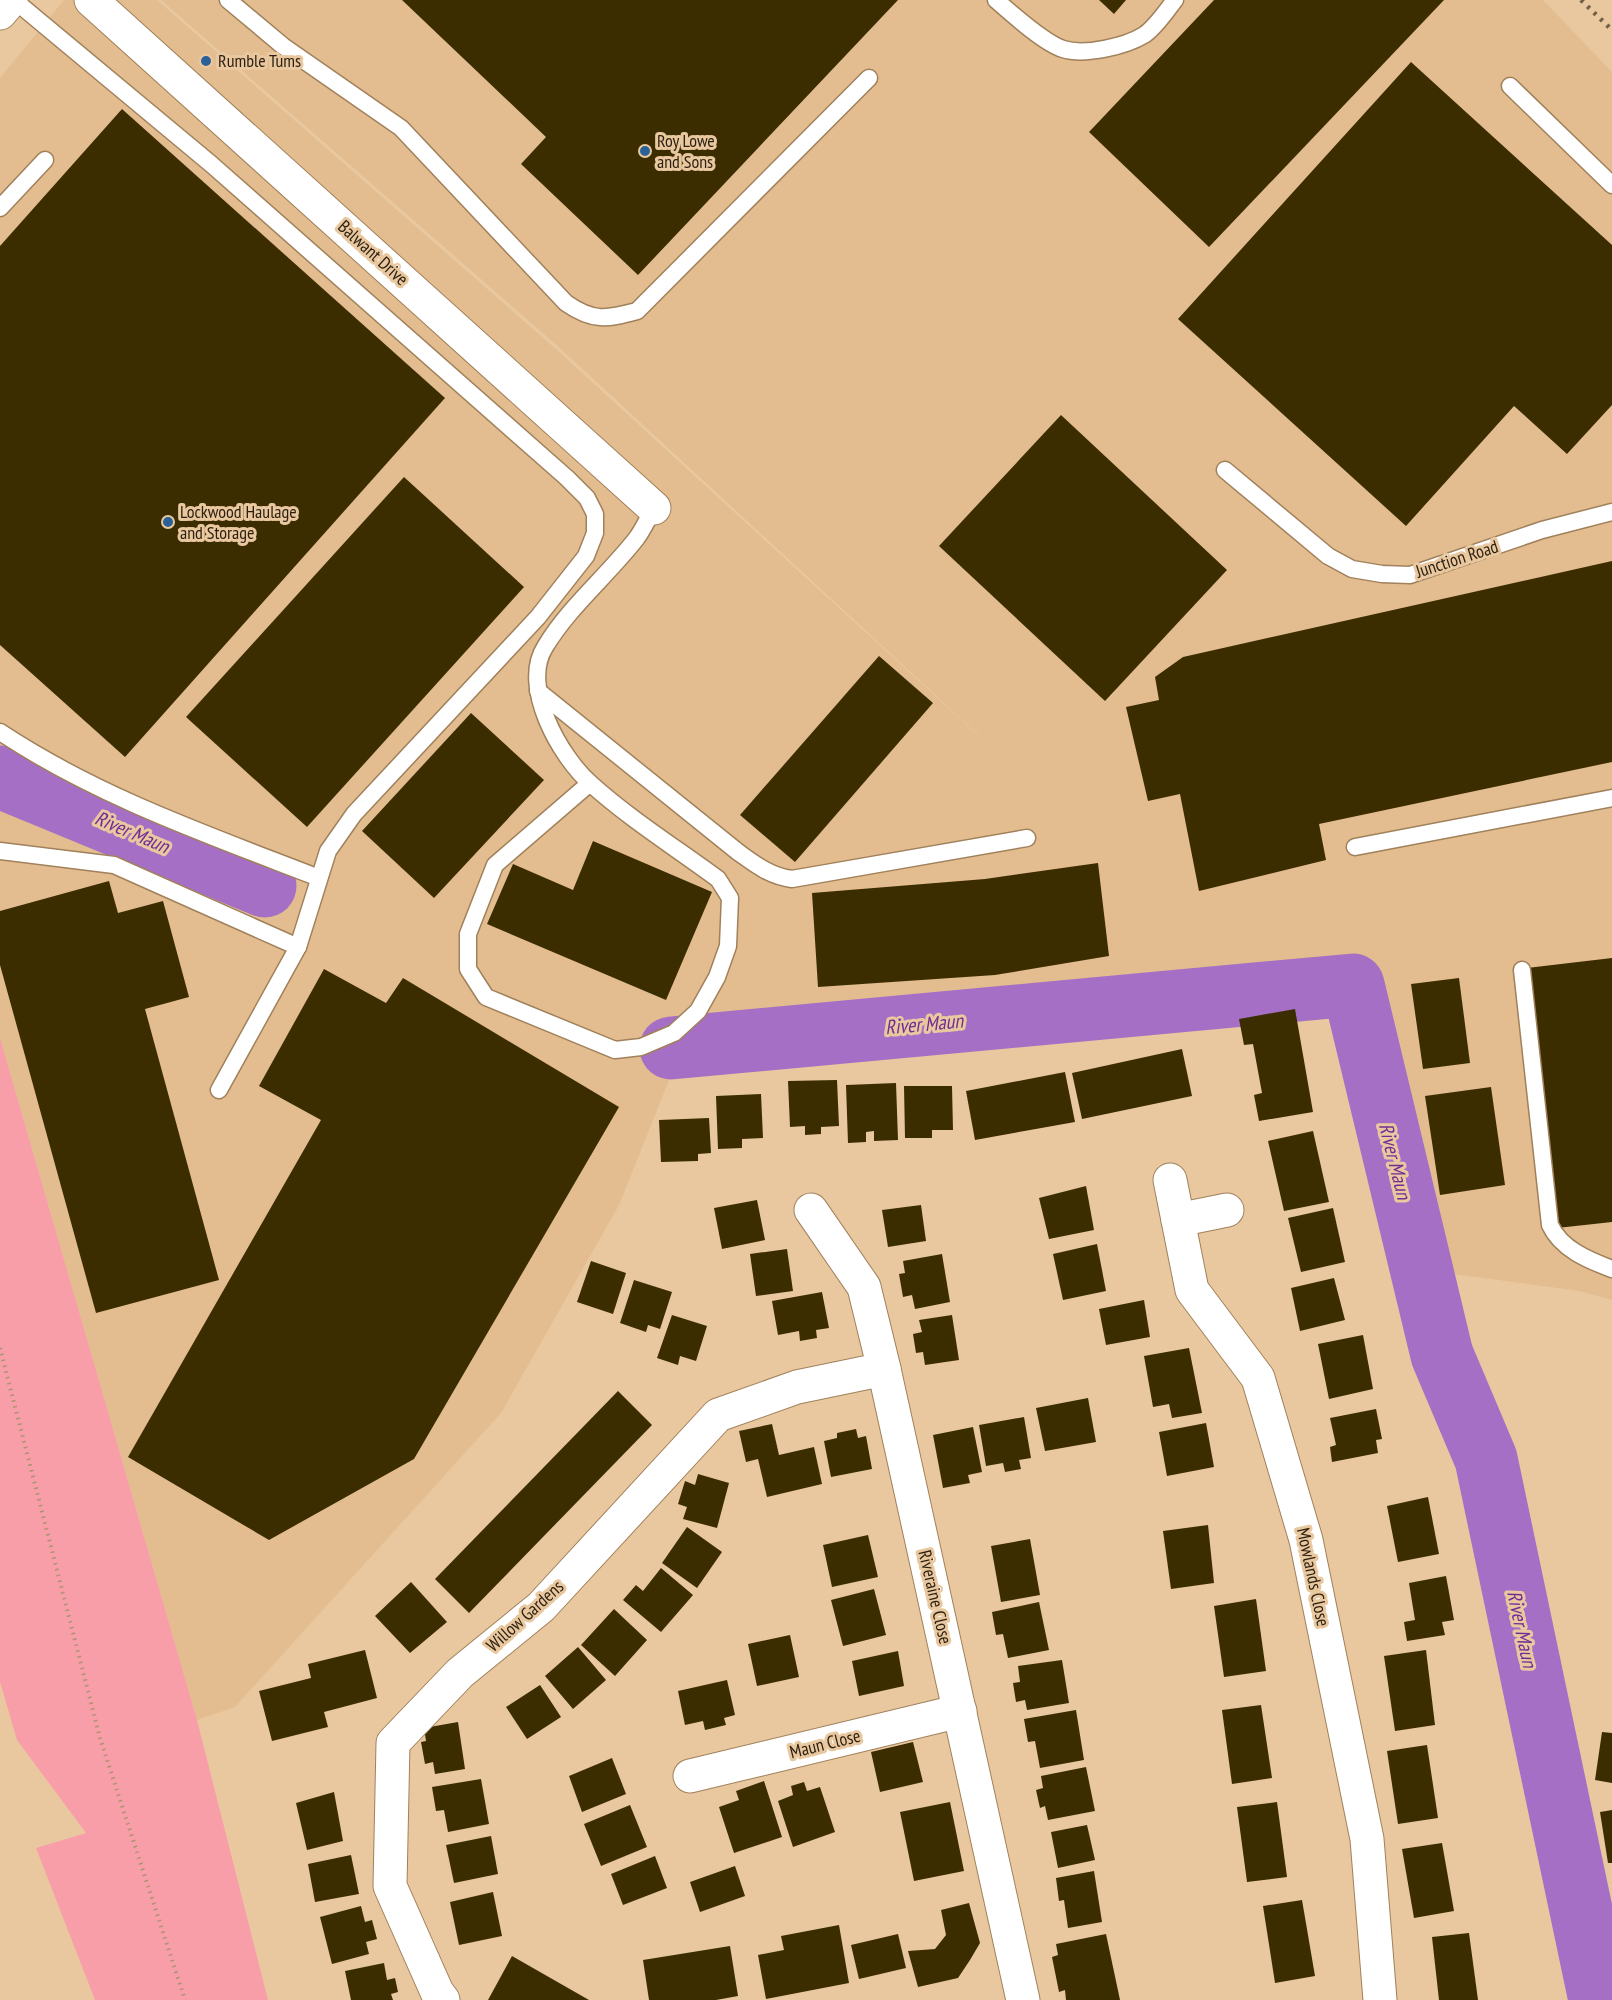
<svg xmlns="http://www.w3.org/2000/svg" width="1612" height="2000" font-family="'PT Sans Narrow',sans-serif">
  <style>
    .built { fill: #e3bd8f }
    .green { fill: #f89ea9 }
    .lines { fill: none; stroke-linecap: round; stroke-linejoin: round }
    .river { stroke: #a56fc6; stroke-width: 63 }
    .building { fill: #3b2d00 }
    .lane-casing { stroke: #a0815b; stroke-width: 19 }
    .street-casing { stroke: #a0815b; stroke-width: 35 }
    .secondary-casing { stroke: #a0815b; stroke-width: 35 }
    .path { stroke: #ad9372; stroke-width: 4; stroke-dasharray: 1.5 4.5; stroke-linecap: butt }
    .lane { stroke: #fff; stroke-width: 16 }
    .street { stroke: #fff; stroke-width: 33 }
    .secondary { stroke: #fff; stroke-width: 33 }
    .rail { stroke: #735f46; stroke-width: 4.5; stroke-dasharray: 3 6; stroke-linecap: butt }
    .poi-dot { fill: #296098; stroke: #e9c8a0; stroke-width: 2 }
    .labels { text-anchor: middle; stroke-width: 6; stroke-linejoin: round; paint-order: stroke }
    .poi-label { font-size: 18px; fill: #2b1f0f; stroke: #e9c8a0; text-anchor: start }
    .street-label { font-size: 18px; fill: #2b1f0f; stroke: #e9c8a0 }
    .water-label { font-size: 20px; font-style: italic; fill: #722d95; stroke: #e9c8a0 }
  </style>
  <rect width="100%" height="100%" fill="#e9c8a0"/>
  <polygon class="built" points="64,0 157,0 557,350 1037,789 561,349 161,0 1543,0 1612,72 1612,1300 1580,1291 1432,1271 1358,954 1240,975 679,1055 619,1205 501,1413 235,1707 197,1720 0,1038 0,78"/>
  <polygon class="green" points="0,1038 197,1720 268,2000 95,2000 36,1848 86,1833 17,1740 0,1682"/>
  <g class="lines">
    <g class="river">
      <polyline points="0,777 265,886"/>
      <polyline points="671,1048 1353,985 1442,1355 1486,1459 1600,2000"/>
    </g>
  </g>
  <g class="building">
    <polygon points="402,0 898,0 638,275 521,164 546,137"/>
    <polygon points="1099,0 1126,0 1114,14"/>
    <polygon points="1214,0 1444,0 1209,247 1089,132"/>
    <polygon points="1411,62 1612,245 1612,405 1567,454 1514,406 1406,526 1178,319"/>
    <polygon points="122,109 445,398 125,757 0,645 0,246"/>
    <polygon points="1061,415 1227,570 1105,701 939,546"/>
    <polygon points="404,477 524,587 307,827 186,717"/>
    <polygon points="1612,561 1612,762 1319,824 1326,860 1199,891 1180,794 1148,801 1126,707 1159,700 1155,677 1183,657"/>
    <polygon points="879,656 933,703 795,862 740,815"/>
    <polygon points="471,713 544,780 434,898 362,831"/>
    <polygon points="593,841 712,892 666,1000 487,924 513,864 573,890"/>
    <polygon points="1098,863 1109,956 995,975 818,987 812,893 985,879"/>
    <polygon points="109,881 118,913 163,901 189,997 145,1009 219,1280 96,1313 0,965 0,911"/>
    <polygon points="1612,958 1612,1222 1557,1228 1527,968"/>
    <polygon points="324,969 386,1003 403,978 619,1107 414,1459 269,1540 128,1457 321,1120 259,1086"/>
    <polygon points="1459,978 1470,1063 1423,1069 1411,984"/>
    <polygon points="1295,1009 1313,1112 1259,1121 1254,1095 1262,1093 1253,1044 1244,1045 1239,1019"/>
    <polygon points="1182,1049 1192,1096 1082,1119 1072,1073"/>
    <polygon points="1065,1072 1075,1122 975,1140 966,1091"/>
    <polygon points="837,1080 839,1126 821,1127 821,1134 805,1135 805,1126 790,1127 788,1081"/>
    <polygon points="896,1083 898,1140 874,1141 874,1131 866,1132 866,1142 848,1143 846,1085"/>
    <polygon points="904,1086 952,1086 953,1130 932,1130 932,1138 905,1138"/>
    <polygon points="1491,1087 1505,1185 1440,1195 1425,1096"/>
    <polygon points="761,1094 763,1138 742,1139 742,1148 718,1149 716,1096"/>
    <polygon points="709,1118 711,1153 698,1154 698,1161 661,1162 659,1120"/>
    <polygon points="1313,1131 1329,1202 1284,1211 1268,1141"/>
    <polygon points="1086,1186 1094,1230 1049,1239 1039,1198"/>
    <polygon points="757,1200 765,1240 722,1249 714,1208"/>
    <polygon points="921,1205 926,1241 888,1247 882,1210"/>
    <polygon points="1333,1208 1345,1262 1301,1272 1288,1218"/>
    <polygon points="1097,1244 1106,1291 1063,1300 1053,1254"/>
    <polygon points="787,1249 793,1291 756,1296 750,1254"/>
    <polygon points="942,1254 950,1302 915,1309 912,1295 903,1297 899,1274 905,1273 903,1261"/>
    <polygon points="591,1261 626,1273 613,1314 577,1302"/>
    <polygon points="1334,1278 1345,1320 1300,1331 1291,1288"/>
    <polygon points="634,1280 672,1292 660,1329 648,1325 646,1332 620,1323"/>
    <polygon points="822,1292 829,1328 816,1330 817,1338 800,1341 799,1331 778,1335 772,1301"/>
    <polygon points="1144,1300 1150,1337 1106,1345 1099,1309"/>
    <polygon points="672,1315 707,1326 696,1361 680,1356 678,1365 657,1358"/>
    <polygon points="952,1315 959,1360 925,1365 923,1352 916,1353 913,1334 922,1332 919,1320"/>
    <polygon points="1363,1335 1373,1389 1329,1399 1318,1344"/>
    <polygon points="1189,1348 1202,1413 1172,1418 1169,1404 1153,1407 1144,1356"/>
    <polygon points="618,1391 652,1425 469,1613 435,1579"/>
    <polygon points="1088,1398 1096,1442 1045,1451 1036,1408"/>
    <polygon points="1376,1409 1382,1439 1376,1440 1378,1453 1332,1462 1330,1447 1336,1445 1330,1418"/>
    <polygon points="1024,1417 1031,1458 1019,1460 1021,1469 1005,1472 1003,1463 986,1466 979,1425"/>
    <polygon points="1206,1423 1214,1467 1167,1476 1159,1432"/>
    <polygon points="772,1424 779,1455 814,1447 822,1484 767,1497 758,1459 746,1462 739,1431"/>
    <polygon points="973,1427 982,1472 968,1475 970,1483 943,1488 933,1435"/>
    <polygon points="856,1429 858,1438 866,1436 872,1469 831,1477 824,1441 837,1438 837,1433"/>
    <polygon points="698,1474 729,1483 717,1528 683,1519 687,1507 678,1504 685,1481 695,1485"/>
    <polygon points="1428,1497 1439,1554 1398,1562 1387,1506"/>
    <polygon points="1208,1525 1214,1583 1171,1589 1163,1531"/>
    <polygon points="687,1527 722,1552 697,1588 662,1563"/>
    <polygon points="868,1535 878,1577 832,1587 823,1545"/>
    <polygon points="1030,1539 1040,1595 1001,1602 991,1546"/>
    <polygon points="661,1568 693,1595 661,1632 623,1600 636,1585 643,1591"/>
    <polygon points="1446,1576 1454,1620 1442,1622 1445,1635 1407,1641 1404,1622 1415,1620 1409,1583"/>
    <polygon points="411,1582 447,1622 410,1653 375,1616"/>
    <polygon points="874,1589 886,1635 843,1646 831,1600"/>
    <polygon points="1256,1599 1266,1671 1224,1677 1214,1606"/>
    <polygon points="1039,1602 1049,1650 1008,1658 1003,1634 996,1635 992,1612"/>
    <polygon points="614,1609 647,1640 615,1676 581,1645"/>
    <polygon points="790,1635 799,1677 757,1686 748,1644"/>
    <polygon points="578,1647 606,1680 573,1709 545,1676"/>
    <polygon points="365,1650 377,1698 324,1712 328,1727 272,1741 259,1691 311,1678 308,1664"/>
    <polygon points="1426,1650 1435,1725 1395,1731 1384,1656"/>
    <polygon points="898,1651 904,1686 859,1696 852,1661"/>
    <polygon points="1062,1660 1069,1703 1027,1710 1025,1700 1016,1702 1013,1683 1020,1682 1018,1666"/>
    <polygon points="727,1680 735,1715 724,1718 726,1725 705,1730 703,1721 685,1725 678,1691"/>
    <polygon points="540,1685 561,1717 527,1739 506,1707"/>
    <polygon points="1261,1705 1272,1778 1232,1784 1222,1710"/>
    <polygon points="1076,1710 1084,1760 1040,1768 1035,1741 1028,1742 1024,1719"/>
    <polygon points="458,1722 465,1769 435,1774 433,1762 425,1764 421,1742 426,1741 424,1728"/>
    <polygon points="1602,1732 1612,1733 1612,1783 1595,1780"/>
    <polygon points="913,1742 923,1782 880,1792 871,1752"/>
    <polygon points="1427,1745 1438,1818 1398,1824 1387,1751"/>
    <polygon points="612,1758 626,1794 582,1812 569,1776"/>
    <polygon points="1086,1767 1095,1811 1048,1820 1045,1806 1040,1808 1036,1790 1043,1788 1041,1776"/>
    <polygon points="481,1779 489,1824 448,1832 444,1810 436,1811 432,1787"/>
    <polygon points="764,1781 782,1837 734,1853 719,1807 739,1800 736,1791"/>
    <polygon points="804,1782 807,1791 820,1787 835,1832 793,1847 778,1801 793,1795 791,1786"/>
    <polygon points="334,1792 343,1841 307,1850 296,1803"/>
    <polygon points="950,1802 964,1871 914,1881 900,1812"/>
    <polygon points="1277,1802 1287,1877 1247,1882 1237,1807"/>
    <polygon points="630,1805 647,1847 601,1866 584,1824"/>
    <polygon points="1612,1810 1612,1863 1608,1863 1600,1812"/>
    <polygon points="1087,1825 1095,1860 1058,1868 1051,1832"/>
    <polygon points="491,1836 498,1874 454,1883 446,1845"/>
    <polygon points="1442,1843 1454,1911 1414,1918 1402,1849"/>
    <polygon points="351,1855 359,1894 315,1902 308,1864"/>
    <polygon points="655,1856 667,1888 623,1905 611,1874"/>
    <polygon points="735,1866 745,1896 700,1912 690,1882"/>
    <polygon points="1094,1871 1102,1922 1068,1928 1064,1900 1059,1901 1056,1878"/>
    <polygon points="493,1892 502,1936 459,1945 450,1902"/>
    <polygon points="1302,1900 1315,1976 1275,1983 1263,1906"/>
    <polygon points="969,1903 980,1943 970,1960 958,1978 918,1987 908,1951 935,1949 946,1935 941,1910"/>
    <polygon points="361,1906 365,1922 372,1920 377,1939 366,1942 369,1954 332,1964 320,1917"/>
    <polygon points="839,1925 849,1983 766,1999 758,1955 784,1950 781,1936"/>
    <polygon points="1469,1933 1478,2000 1439,2000 1432,1937"/>
    <polygon points="898,1934 906,1968 859,1979 851,1945"/>
    <polygon points="1106,1934 1120,2000 1066,2000 1065,1990 1059,1992 1052,1957 1058,1955 1056,1944"/>
    <polygon points="730,1946 738,1996 716,2000 649,2000 643,1960"/>
    <polygon points="512,1956 589,2000 488,2000"/>
    <polygon points="384,1963 387,1980 395,1978 398,1992 391,1994 393,2000 351,2000 345,1971"/>
  </g>
  <g class="lines">
    <defs>
      <g id="lane">
        <polyline points="14,0 211,164 567,478 587,498 595,514 595,533 586,556 538,617 354,814 328,851 298,947 219,1090"/>
        <path d="M 228,0 L 283,46 L 401,128 L 566,303 C 593,322 607,319 637,311 L 869,78"/>
        <path d="M 996,0 C 1012,14 1044,43 1063,49 C 1085,56 1126,46 1144,35 C 1156,27 1166,11 1175,0"/>
        <polyline points="1510,86 1612,185"/>
        <polyline points="0,208 45,160"/>
        <polyline points="1225,470 1328,556 1352,569 1382,574 1410,575 1542,530 1612,512"/>
        <path d="M 538,691 L 738,852 C 756,865 770,876 792,879 L 1027,838"/>
        <path d="M 0,732 C 98,797 211,836 319,878"/>
        <path d="M 590,783 L 495,865 L 468,934 L 468,969 L 486,997 L 615,1050 L 641,1047 L 674,1033 L 698,1011 L 717,977 L 728,946 L 730,898 L 718,879 C 676,848 630,819 591,784 C 560,757 520,686 545,647 C 569,607 607,576 636,539 C 643,530 648,518 654,508"/>
        <polyline points="1355,847 1612,798"/>
        <polyline points="0,851 114,865 298,947"/>
        <path d="M 1522,970 L 1550,1225 C 1561,1249 1588,1260 1612,1269"/>
      </g>
      <g id="street">
        <polyline points="91,0 654,508"/>
        <polyline points="1170,1180 1192,1290 1258,1378 1306,1540 1367,1839 1380,2000"/>
        <polyline points="811,1210 864,1287 884,1369 1023,2000"/>
        <polyline points="1178,1220 1227,1210"/>
        <polyline points="690,1776 960,1711"/>
        <polyline points="443,2000 437,1992 390,1886 393,1743 460,1673 541,1607 718,1415 797,1387 884,1369"/>
      </g>
      <polyline id="secondary" points="0,13 11,0"/>
    </defs>
    <use href="#lane" class="lane-casing"/>
    <use href="#street" class="street-casing"/>
    <use href="#secondary" class="secondary-casing"/>
    <polyline class="path" points="0,1348 100,1738 185,2000"/>
    <use href="#lane" class="lane"/>
    <use href="#street" class="street"/>
    <use href="#secondary" class="secondary"/>
    <polyline class="rail" points="1581,0 1612,30"/>
  </g>
  <g class="poi-dot">
    <circle cx="206" cy="61" r="6"/>
    <circle cx="645" cy="151" r="6"/>
    <circle cx="168" cy="522" r="6"/>
  </g>
  <g class="labels">
    <g class="poi-label">
      <text x="218" y="67">Rumble Tums</text>
      <text x="657" y="147">Roy Lowe<tspan x="657" dy="21">and Sons</tspan></text>
      <text x="180" y="518">Lockwood Haulage<tspan x="180" dy="21">and Storage</tspan></text>
    </g>
    <g class="street-label">
      <text transform="translate(373 253) rotate(42)" y="6">Balwant Drive</text>
      <text transform="translate(1457 559) rotate(-18)" y="6">Junction Road</text>
      <text transform="translate(1313 1577) rotate(78)" y="6">Mowlands Close</text>
      <text transform="translate(935 1597) rotate(77)" y="6">Riveraine Close</text>
      <text transform="translate(525 1616) rotate(-42)" y="6">Willow Gardens</text>
      <text transform="translate(825 1744) rotate(-14)" y="6">Maun Close</text>
    </g>
    <g class="water-label">
      <text transform="translate(132 832) rotate(23)" y="7">River Maun</text>
      <text transform="translate(924 1024) rotate(-5)" y="7">River Maun</text>
      <text transform="translate(1395 1161) rotate(76)" y="7">River Maun</text>
      <text transform="translate(1522 1629) rotate(78)" y="7">River Maun</text>
    </g>
  </g>
</svg>
